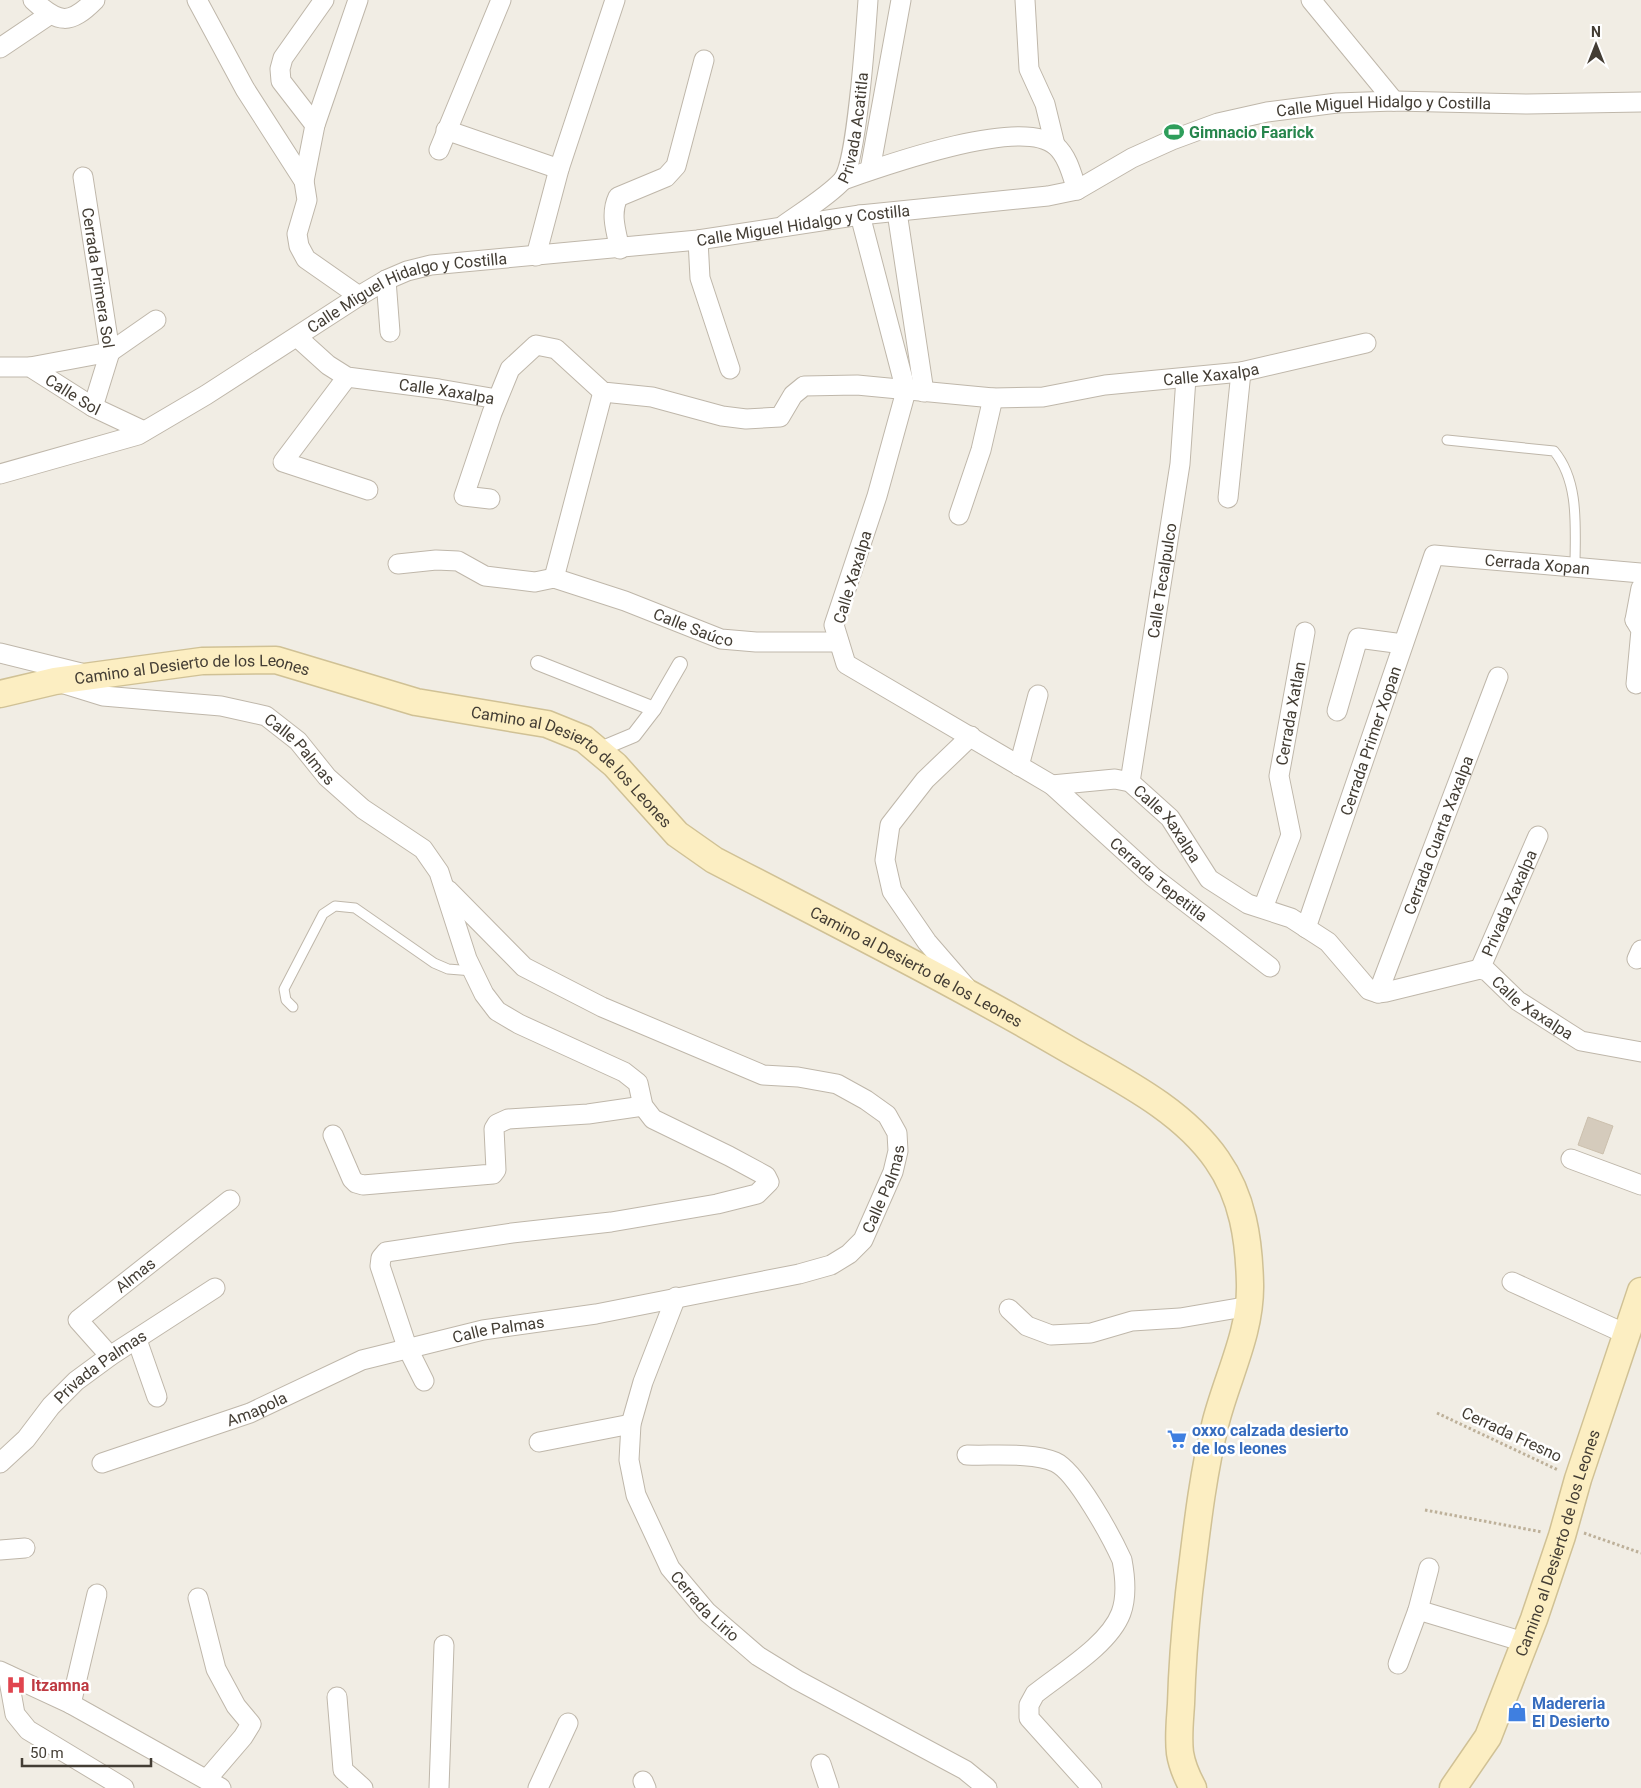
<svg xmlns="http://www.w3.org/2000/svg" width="1641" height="1788" font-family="Roboto,sans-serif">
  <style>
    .building { fill: #d5cbbc; stroke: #ccc0ad }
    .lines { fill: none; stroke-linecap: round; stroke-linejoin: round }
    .service-casing { stroke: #bfb7aa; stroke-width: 11 }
    .pedestrian-casing { stroke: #bfb7aa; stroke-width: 16 }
    .minor-casing { stroke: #bfb7aa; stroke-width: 21 }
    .secondary-casing { stroke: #d0c195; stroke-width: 29 }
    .path { stroke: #bdb099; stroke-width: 3; stroke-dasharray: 2.5 2.5; stroke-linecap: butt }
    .service { stroke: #fff; stroke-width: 9 }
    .pedestrian { stroke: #fff; stroke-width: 14 }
    .minor { stroke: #fff; stroke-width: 19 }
    .secondary { stroke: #fceec2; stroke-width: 26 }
    .labels { text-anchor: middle; stroke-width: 5; stroke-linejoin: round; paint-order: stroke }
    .street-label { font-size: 16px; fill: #433d34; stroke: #fff }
    .leisure-label { font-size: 16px; font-weight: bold; fill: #27864d; stroke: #fff; text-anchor: start }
    .shop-label { font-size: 16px; font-weight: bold; fill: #366cbe; stroke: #fff; text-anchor: start }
    .health-label { font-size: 16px; font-weight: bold; fill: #be3a42; stroke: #fff; text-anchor: start }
  </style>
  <rect width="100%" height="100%" fill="#f1ede4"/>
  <polygon class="building" points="1588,1117 1613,1126 1603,1154 1578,1145"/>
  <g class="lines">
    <defs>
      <g id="service">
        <path d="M 1447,440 L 1554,451 C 1580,482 1575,529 1575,567"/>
        <polyline points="293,1007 286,1000 284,989 323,914 335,906 355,908 434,963 448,969 473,971"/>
      </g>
      <g id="pedestrian">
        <polyline points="538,663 654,709"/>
        <polyline points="598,750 634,735 654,709 680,664"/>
      </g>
      <g id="minor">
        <path d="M 33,0 C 59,24 70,25 95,0"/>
        <polyline points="197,0 245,89 304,181 307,200 297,234 299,246 306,259 359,296"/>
        <polyline points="1025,0 1029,69 1045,104 1055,145"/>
        <polyline points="1311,0 1394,101"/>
        <polyline points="0,48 49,15"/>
        <polyline points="315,125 281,81 280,69 283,58 324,0"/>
        <polyline points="446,130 559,169"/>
        <polyline points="439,150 501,0"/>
        <polyline points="870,170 901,0"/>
        <path id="s1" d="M 83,177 L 110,352 L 93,407"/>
        <path d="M 843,180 C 883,166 1022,116 1056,146 C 1068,157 1072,175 1077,190"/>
        <polyline points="304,181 315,125 358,0"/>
        <polyline points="897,212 924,392"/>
        <path id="s2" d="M 860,215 L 906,391 L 877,496 L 834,625 L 846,664 L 1052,785 L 1153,877 L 1270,967"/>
        <path id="s3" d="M 784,225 C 802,212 827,197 842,181 C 857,164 866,28 868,0"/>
        <polyline points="698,240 700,278 730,369"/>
        <path d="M 620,249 C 616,231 610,214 618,197 L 666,177 L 676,166 L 704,60"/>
        <polyline points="536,256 559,169 615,0"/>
        <polyline points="386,280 390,332"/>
        <path id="s4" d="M 297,337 L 328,365 L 347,377 L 439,389 L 497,399"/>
        <path id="s5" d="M 0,367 L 30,367 L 93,407 L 144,431"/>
        <polyline points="30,367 110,352 156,320"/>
        <polyline points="347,377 283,462 368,490"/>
        <path id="s6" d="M 0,474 L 138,435 L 206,395 L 359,296 L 386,280 L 407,271 L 431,265 L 698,240 L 860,215 L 1048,196 L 1077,190 L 1132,158 L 1172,140 L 1218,123 L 1267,112 L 1337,103 L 1394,101 L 1527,104 L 1641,102"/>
        <polyline points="1228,498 1241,372"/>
        <path id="s7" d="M 490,499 L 464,496 L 492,413 L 510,369 L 536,345 L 556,349 L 603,392 L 652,397 L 722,416 L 746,419 L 780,417 L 793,395 L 804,386 L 857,385 L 993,398 L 1043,397 L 1105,385 L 1241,372 L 1366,343"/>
        <polyline points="959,515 981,450 993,398"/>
        <path id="s8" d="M 398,564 L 436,560 L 458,561 L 485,576 L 535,582 L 554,578 L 625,601 L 721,639 L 756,642 L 839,642"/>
        <polyline points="554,578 603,392"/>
        <polyline points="1641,588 1635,620 1641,620"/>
        <polyline points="1635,620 1641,630 1636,684"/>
        <polyline points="0,653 81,673"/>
        <path id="s9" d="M 61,683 L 103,696 L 221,706 L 266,716 L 298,741 L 327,777 L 363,809 L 423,849 L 439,872 L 467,959 L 484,994 L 497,1011 L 519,1024 L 624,1072 L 638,1083 L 643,1106 L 653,1119 L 729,1156 L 766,1176 L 769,1182 L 757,1194 L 717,1204 L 611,1222 L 512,1233 L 386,1252 L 381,1258 L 380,1266 L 407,1347 L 424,1381"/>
        <polyline points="1337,711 1358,638 1403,644"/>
        <polyline points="1019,766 1038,695"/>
        <path id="s10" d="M 1130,782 L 1180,464 L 1186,378"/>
        <path id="s11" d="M 1052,785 L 1115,779 L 1130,782 L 1170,818 L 1209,879 L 1248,904 L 1291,918 L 1328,942 L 1369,990 L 1378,993 L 1386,992 L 1480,969 L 1487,971 L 1518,1001 L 1581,1041 L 1641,1052"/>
        <path id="s12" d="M 1263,908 L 1291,835 L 1279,776 L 1305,632"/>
        <path id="s13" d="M 1306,928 L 1434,555 L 1641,573"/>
        <polyline points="1637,959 1641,950"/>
        <path id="s14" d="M 1480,969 L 1538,836"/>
        <polyline points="966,987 927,942 892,891 885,860 890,825 925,780 971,736"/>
        <path id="s15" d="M 1378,993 L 1498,677"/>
        <polyline points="333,1135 352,1179 356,1183 363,1185 493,1174 496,1170 494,1129 497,1124 508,1119 588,1114 643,1106"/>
        <polyline points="1571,1159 1641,1185"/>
        <polyline points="1512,1282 1626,1334"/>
        <path id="s16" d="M 676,1297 L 643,1382 L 631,1424 L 629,1460 L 636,1495 L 670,1568 L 707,1612 L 758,1656 L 797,1680 L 965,1770 L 987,1788"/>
        <polyline points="1009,1309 1027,1326 1051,1335 1091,1333 1132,1321 1180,1318 1250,1306"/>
        <polyline points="137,1340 157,1397"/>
        <path id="s17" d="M 110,1356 L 78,1320 L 230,1200"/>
        <polyline points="539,1442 631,1424"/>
        <path d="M 967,1455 C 993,1456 1032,1452 1055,1462 C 1076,1471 1112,1538 1122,1560 C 1125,1576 1127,1597 1121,1613 C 1109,1645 1061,1673 1035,1694 L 1029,1705 L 1029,1718 L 1092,1788"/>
        <path id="s18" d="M 0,1463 L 26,1439 L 51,1406 L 76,1381 L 110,1356 L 215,1288"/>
        <path id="s19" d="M 102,1463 L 250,1413 L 362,1360 L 483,1330 L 596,1314 L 799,1274 L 831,1265 L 849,1254 L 863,1240 L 893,1172 L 898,1151 L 897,1133 L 887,1115 L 866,1100 L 837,1084 L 798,1077 L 763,1075 L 602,1007 L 524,967 L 448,890"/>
        <polyline points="0,1550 25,1548"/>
        <polyline points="198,1598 216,1669 236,1706 251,1724 243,1737 207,1779"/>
        <polyline points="1418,1610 1524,1642"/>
        <polyline points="1398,1664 1418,1610 1429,1568"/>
        <polyline points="0,1671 71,1704 221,1788"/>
        <polyline points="8,1675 15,1714 28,1730 124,1788"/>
        <polyline points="337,1697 343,1770 363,1788"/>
        <polyline points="71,1704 97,1594"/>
        <polyline points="821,1764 829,1788"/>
        <polyline points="643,1781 646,1788"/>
        <polyline points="439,1788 444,1645"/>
        <polyline points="538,1788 568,1723"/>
      </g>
      <g id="secondary">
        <path id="s20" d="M 0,694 L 55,681 L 202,661 L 276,660 L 416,702 L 547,724 L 584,739 L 615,765 L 677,834 L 714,860 C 831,921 949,980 1064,1047 C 1117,1078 1181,1108 1217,1160 C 1243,1197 1249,1240 1250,1284 C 1251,1332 1228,1375 1216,1421 C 1202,1477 1196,1536 1189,1593 C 1185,1630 1182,1667 1181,1704 C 1180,1720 1178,1737 1180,1753 C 1182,1766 1187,1777 1193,1788"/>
        <path id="s21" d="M 1453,1788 L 1488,1737 L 1534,1619 L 1562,1536 L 1578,1479 L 1641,1291"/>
      </g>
    </defs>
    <use href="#service" class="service-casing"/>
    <use href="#pedestrian" class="pedestrian-casing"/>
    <use href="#minor" class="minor-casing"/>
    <use href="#secondary" class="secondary-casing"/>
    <g class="path">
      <polyline points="1437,1413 1558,1470"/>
      <polyline points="1425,1510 1542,1532"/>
      <polyline points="1584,1533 1641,1553"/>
    </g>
    <use href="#service" class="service"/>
    <use href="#pedestrian" class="pedestrian"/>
    <use href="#minor" class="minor"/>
    <use href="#secondary" class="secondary"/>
  </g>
  <defs>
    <symbol id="stadium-bare" viewBox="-9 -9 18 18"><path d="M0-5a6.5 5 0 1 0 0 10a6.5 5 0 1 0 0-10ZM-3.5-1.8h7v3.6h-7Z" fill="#2e9e5b" stroke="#fff" stroke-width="2.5" paint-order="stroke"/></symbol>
    <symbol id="supermarket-bare" viewBox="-9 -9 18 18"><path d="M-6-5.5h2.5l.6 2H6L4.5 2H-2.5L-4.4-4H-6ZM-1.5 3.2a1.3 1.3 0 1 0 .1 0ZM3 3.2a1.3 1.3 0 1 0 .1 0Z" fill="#3f7fe0" stroke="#fff" stroke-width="2.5" paint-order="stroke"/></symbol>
    <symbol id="hospital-bare" viewBox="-9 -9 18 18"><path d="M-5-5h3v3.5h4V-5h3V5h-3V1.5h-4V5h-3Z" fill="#e0444e" stroke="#fff" stroke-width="2.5" paint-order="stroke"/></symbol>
    <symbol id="shop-bare" viewBox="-9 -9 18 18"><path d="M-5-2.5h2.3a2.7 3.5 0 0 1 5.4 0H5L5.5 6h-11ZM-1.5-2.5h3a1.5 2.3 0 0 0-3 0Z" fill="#3f7fe0" stroke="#fff" stroke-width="2.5" paint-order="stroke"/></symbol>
  </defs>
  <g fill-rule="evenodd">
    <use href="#stadium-bare" x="1160" y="118" width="28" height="28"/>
    <use href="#supermarket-bare" x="1163" y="1425" width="28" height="28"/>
    <use href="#hospital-bare" x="2" y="1671" width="28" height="28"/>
    <use href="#shop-bare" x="1503" y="1698" width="28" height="28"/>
  </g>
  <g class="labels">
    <g class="street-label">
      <text dy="6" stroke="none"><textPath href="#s6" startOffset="1458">Calle Miguel Hidalgo y Costilla</textPath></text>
      <text dy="6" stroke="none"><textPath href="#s3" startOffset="128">Privada Acatitla</textPath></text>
      <text dy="6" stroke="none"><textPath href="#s6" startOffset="858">Calle Miguel Hidalgo y Costilla</textPath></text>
      <text dy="6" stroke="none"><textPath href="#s1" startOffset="102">Cerrada Primera Sol</textPath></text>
      <text dy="6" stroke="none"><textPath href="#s6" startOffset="452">Calle Miguel Hidalgo y Costilla</textPath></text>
      <text dy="6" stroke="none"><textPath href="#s7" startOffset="910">Calle Xaxalpa</textPath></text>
      <text dy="6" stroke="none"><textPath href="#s4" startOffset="165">Calle Xaxalpa</textPath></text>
      <text dy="6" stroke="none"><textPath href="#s5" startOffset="81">Calle Sol</textPath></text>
      <text dy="6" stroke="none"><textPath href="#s13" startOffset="498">Cerrada Xopan</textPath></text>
      <text transform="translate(852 577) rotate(-73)" y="6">Calle Xaxalpa</text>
      <text dy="6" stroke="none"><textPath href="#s10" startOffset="204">Calle Tecalpulco</textPath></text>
      <text dy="6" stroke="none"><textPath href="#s8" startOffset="309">Calle Saúco</textPath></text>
      <text dy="6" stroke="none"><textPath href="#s20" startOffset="195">Camino al Desierto de los Leones</textPath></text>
      <text dy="6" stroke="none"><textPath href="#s12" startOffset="202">Cerrada Xatlan</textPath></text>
      <text dy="6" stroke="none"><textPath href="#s13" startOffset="198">Cerrada Primer Xopan</textPath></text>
      <text dy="6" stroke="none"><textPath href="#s9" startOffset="256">Calle Palmas</textPath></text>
      <text dy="6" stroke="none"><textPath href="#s20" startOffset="600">Camino al Desierto de los Leones</textPath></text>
      <text dy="6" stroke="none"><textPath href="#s11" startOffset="135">Calle Xaxalpa</textPath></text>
      <text dy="6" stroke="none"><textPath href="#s15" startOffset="169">Cerrada Cuarta Xaxalpa</textPath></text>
      <text dy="6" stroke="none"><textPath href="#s2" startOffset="849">Cerrada Tepetitla</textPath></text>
      <text dy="6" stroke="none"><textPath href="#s14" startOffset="72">Privada Xaxalpa</textPath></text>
      <text dy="6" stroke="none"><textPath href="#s20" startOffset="1005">Camino al Desierto de los Leones</textPath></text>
      <text dy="6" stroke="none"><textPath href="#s11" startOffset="584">Calle Xaxalpa</textPath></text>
      <text dy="6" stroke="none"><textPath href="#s19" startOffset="855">Calle Palmas</textPath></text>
      <text dy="6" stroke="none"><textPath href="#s17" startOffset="121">Almas</textPath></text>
      <text dy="6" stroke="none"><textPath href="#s19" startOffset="420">Calle Palmas</textPath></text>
      <text dy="6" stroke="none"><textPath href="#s18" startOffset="140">Privada Palmas</textPath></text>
      <text dy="6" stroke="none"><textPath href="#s19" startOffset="164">Amapola</textPath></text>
      <text transform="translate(1512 1434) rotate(25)" y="6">Cerrada Fresno</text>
      <text dy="6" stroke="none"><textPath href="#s21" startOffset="268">Camino al Desierto de los Leones</textPath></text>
      <text dy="6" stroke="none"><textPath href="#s16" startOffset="339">Cerrada Lirio</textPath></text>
    </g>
    <g class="leisure-label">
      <text x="1189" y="138">Gimnacio Faarick</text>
    </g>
    <g class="shop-label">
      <text x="1192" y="1436">oxxo calzada desierto<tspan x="1192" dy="18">de los leones</tspan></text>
      <text x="1532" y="1709">Madereria<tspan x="1532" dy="18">El Desierto</tspan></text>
    </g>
    <g class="health-label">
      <text x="31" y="1691">Itzamna</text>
    </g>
  </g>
  <g transform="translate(1596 45)" stroke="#ffffff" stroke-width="4" paint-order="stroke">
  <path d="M0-4L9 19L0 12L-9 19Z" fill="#433d34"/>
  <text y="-8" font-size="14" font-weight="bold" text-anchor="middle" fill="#433d34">N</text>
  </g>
  <path d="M22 1758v8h129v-8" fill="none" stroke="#433d34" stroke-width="2.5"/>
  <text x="30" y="1758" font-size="15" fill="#433d34" stroke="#ffffff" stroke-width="4" paint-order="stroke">50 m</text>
</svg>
